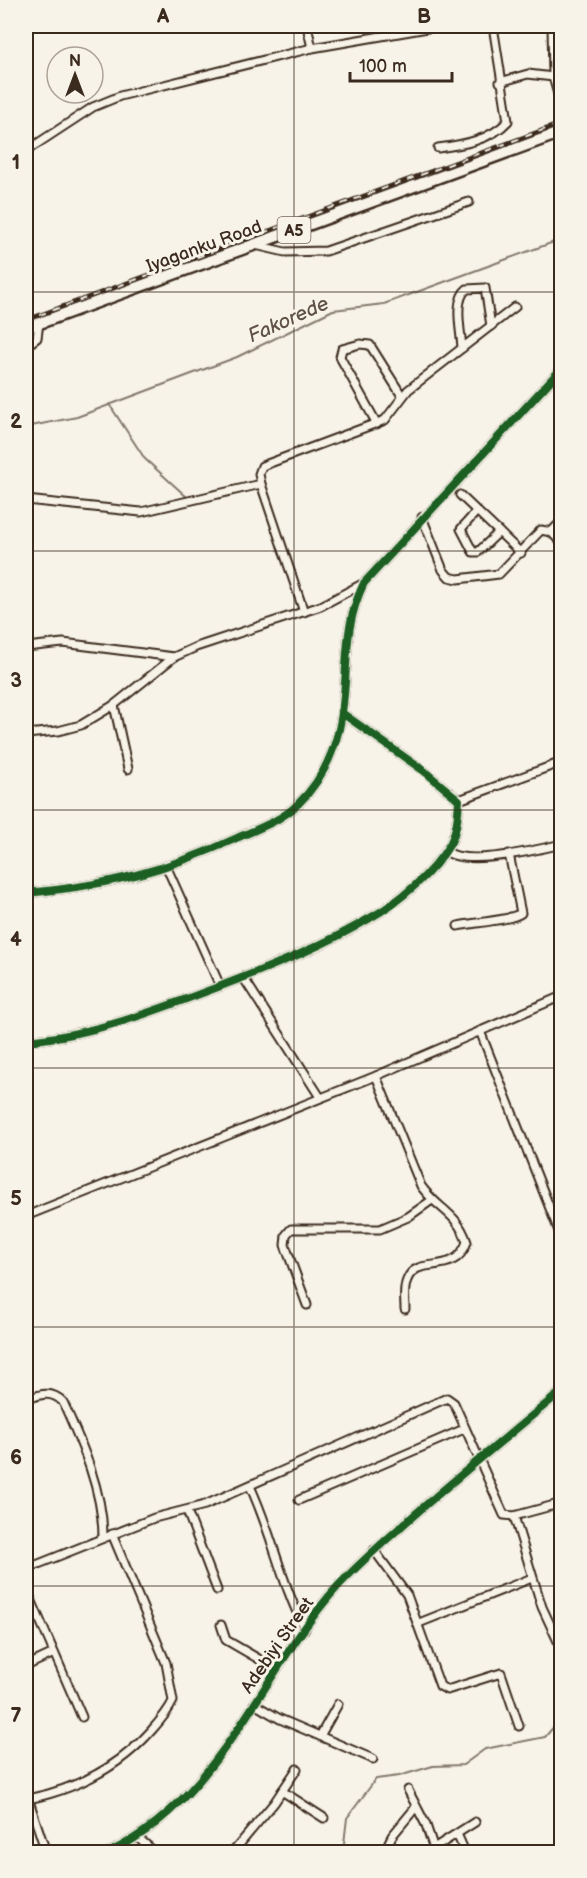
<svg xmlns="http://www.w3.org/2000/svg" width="587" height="1878" font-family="'Balsamiq Sans',sans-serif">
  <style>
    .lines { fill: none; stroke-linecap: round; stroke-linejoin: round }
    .stream { stroke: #84786c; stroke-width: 2 }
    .minor-casing { stroke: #3b2a1e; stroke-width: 11 }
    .highway-casing { stroke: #3b2a1e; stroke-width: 15 }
    .minor { stroke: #f7f3e8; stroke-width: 7 }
    .highway { stroke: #f7f3e8; stroke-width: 10 }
    .rail-casing { stroke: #3b2a1e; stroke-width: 4.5 }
    .rail { stroke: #f7f3e8; stroke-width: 2; stroke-dasharray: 7; stroke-linecap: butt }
    .cycleway-casing { stroke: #f7f3e8; stroke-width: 11 }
    .cycleway { stroke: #1b5e20; stroke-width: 8 }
    .grid { fill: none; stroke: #3b2a1e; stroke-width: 1.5; stroke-opacity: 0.55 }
    .labels { text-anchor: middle; stroke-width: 6; stroke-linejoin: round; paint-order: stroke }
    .shield { fill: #f7f3e8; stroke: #73665b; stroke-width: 1.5 }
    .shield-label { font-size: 16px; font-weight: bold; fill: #3b2a1e }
    .street-label { font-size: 18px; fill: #3b2a1e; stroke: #f7f3e8 }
    .water-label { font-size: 20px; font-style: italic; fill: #5f5145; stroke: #f7f3e8 }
    .neatline { fill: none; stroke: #3b2a1e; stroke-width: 2 }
    .grid-label { font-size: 20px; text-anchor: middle; font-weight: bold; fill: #3b2a1e }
  </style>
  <rect width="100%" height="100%" fill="#f7f3e8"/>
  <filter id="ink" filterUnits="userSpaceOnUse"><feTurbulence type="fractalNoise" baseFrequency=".0167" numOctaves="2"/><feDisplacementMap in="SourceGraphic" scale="12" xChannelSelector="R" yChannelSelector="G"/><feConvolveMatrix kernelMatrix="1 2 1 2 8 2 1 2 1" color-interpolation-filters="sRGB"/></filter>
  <g filter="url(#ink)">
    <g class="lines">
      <g class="stream">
        <polyline points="109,404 145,459 188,498"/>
        <polyline points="26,427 77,417 237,357 333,310 384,304 562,239"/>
        <polyline points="343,1852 347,1818 376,1779 399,1776 433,1766 463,1765 485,1749 545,1737 562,1717"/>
      </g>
      <defs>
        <g id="minor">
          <polyline points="307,26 312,48"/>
          <polyline points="552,26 553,77 560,101"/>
          <polyline points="500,82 528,74 553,77"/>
          <path d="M 438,148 C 462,145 491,140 508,121 L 493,26"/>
          <polyline points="26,151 93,107 120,96 312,48 439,26"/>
          <polyline points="255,245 285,252 326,251 469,202"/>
          <polyline points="26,346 37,338 39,323"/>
          <path d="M 462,348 C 461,331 453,300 467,289 L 485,288 L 491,326"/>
          <polyline points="377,424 340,357 342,349 360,344 370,345 402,396"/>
          <polyline points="460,495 521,553"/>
          <polyline points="26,500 141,512 261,484"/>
          <polyline points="477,511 461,529 473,552 478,552 499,532"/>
          <polyline points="422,517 443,570 449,577 458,579 499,574 541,530 551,532 562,543"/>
          <polyline points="551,532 562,521"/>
          <polyline points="304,612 261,484 259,474 262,466 385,420 408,390 515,307"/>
          <polyline points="26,647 63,643 174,657"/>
          <polyline points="114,705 128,769"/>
          <polyline points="26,734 58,731 81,725 114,705 174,657 196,647 321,606 362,584"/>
          <polyline points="459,800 562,762"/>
          <path d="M 446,851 C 465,867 537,850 562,844"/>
          <polyline points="167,868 220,986"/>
          <path d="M 26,893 C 105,886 167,871 239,837 C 260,828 282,820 298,804 C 320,783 332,758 339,729 C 351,677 339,634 364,583 L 562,368"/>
          <path d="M 458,926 C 471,923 513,920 521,913 L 509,854"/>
          <polyline points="243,977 320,1097"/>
          <polyline points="480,1031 562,1239"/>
          <path d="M 26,1041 C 94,1035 158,1010 221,986 C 272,966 324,946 370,918 C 399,902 433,873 450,844 C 457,831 458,815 459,800 L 424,771 L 342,713"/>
          <path d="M 376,1076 L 421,1186 C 438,1210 457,1212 467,1242 C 454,1279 417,1253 407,1280 C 403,1289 405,1300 405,1309"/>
          <polyline points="26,1216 376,1076 562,996"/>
          <polyline points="307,1305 285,1245 286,1235 291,1229 380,1229 408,1217 432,1200"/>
          <path d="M 26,1400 C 39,1394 52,1390 63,1402 C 82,1444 103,1491 103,1537"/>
          <path d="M 250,1486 C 272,1533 281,1583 305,1629"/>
          <polyline points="299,1500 464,1429"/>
          <polyline points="187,1511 217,1590"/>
          <polyline points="514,1516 542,1607 562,1650"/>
          <polyline points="374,1550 407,1595 440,1686 447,1690 501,1673 519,1726"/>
          <polyline points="26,1569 154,1518 205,1505 447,1398 454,1403 504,1515 514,1516 562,1503"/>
          <polyline points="26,1588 82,1717"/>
          <polyline points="419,1623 532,1578"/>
          <polyline points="221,1625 226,1640 276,1669"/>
          <polyline points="26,1666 54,1653"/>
          <polyline points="254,1704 280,1719 373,1759"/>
          <polyline points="320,1736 338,1704"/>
          <polyline points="408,1790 426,1825 435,1852"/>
          <polyline points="282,1791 324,1818"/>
          <polyline points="26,1792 46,1852"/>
          <path d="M 28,1799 C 77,1789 118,1768 151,1731 C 160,1721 168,1712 173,1701 L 166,1663 L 112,1534"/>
          <polyline points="457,1834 465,1852"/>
          <polyline points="138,1838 155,1852"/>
          <polyline points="434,1848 475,1822"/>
          <path d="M 110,1852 C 221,1798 260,1673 338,1586 C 361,1561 387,1539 412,1517 C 461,1474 511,1433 562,1391"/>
          <polyline points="233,1852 274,1803 297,1769"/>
          <polyline points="384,1852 392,1836 416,1807"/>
        </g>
        <polyline id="highway" points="26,328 562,132"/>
      </defs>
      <use href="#minor" class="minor-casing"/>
      <use href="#highway" class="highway-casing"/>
      <use href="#minor" class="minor"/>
      <use href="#highway" class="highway"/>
      <defs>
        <polyline id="rail" points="26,320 562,123"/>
      </defs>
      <use href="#rail" class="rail-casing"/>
      <use href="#rail" class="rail"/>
      <defs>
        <g id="cycleway">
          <path d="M 26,893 C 105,886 167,871 239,837 C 260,828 282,820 298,804 C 320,783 332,758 339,729 C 351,677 339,634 364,583 L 562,368"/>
          <path d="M 26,1041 C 94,1035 158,1010 221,986 C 272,966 324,946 370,918 C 399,902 433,873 450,844 C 457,831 458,815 459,800 L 424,771 L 342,713"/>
          <path d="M 110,1852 C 221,1798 260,1673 338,1586 C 361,1561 387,1539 412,1517 C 461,1474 511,1433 562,1391"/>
        </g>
      </defs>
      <use href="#cycleway" class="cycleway-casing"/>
      <use href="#cycleway" class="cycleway"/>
    </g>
  </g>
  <path class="grid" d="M 294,26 L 294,1852M 26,292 L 562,292M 26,551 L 562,551M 26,810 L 562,810M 26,1068 L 562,1068M 26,1327 L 562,1327M 26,1586 L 562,1586"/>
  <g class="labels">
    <rect class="shield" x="277.5" y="217" width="33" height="26" rx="4.5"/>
    <g class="shield-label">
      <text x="294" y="236">A5</text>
    </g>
    <g class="street-label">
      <text transform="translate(204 246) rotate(-20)" y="6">Iyaganku Road</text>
      <text transform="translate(277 1645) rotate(-55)" y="6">Adebiyi Street</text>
    </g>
    <g class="water-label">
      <text transform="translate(288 319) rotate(-24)" y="7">Fakorede</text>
    </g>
  </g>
  <rect width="587" height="1878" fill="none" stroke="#f7f3e8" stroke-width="66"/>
  <g transform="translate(75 75)"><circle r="28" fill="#f7f3e8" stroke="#aca397" stroke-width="1.5"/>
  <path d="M0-4.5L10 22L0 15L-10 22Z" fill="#3b2a1e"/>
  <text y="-9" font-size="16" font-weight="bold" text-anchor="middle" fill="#3b2a1e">N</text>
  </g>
  <path d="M350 72v9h102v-9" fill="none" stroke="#3b2a1e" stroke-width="3"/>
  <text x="359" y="72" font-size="18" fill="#3b2a1e" stroke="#f7f3e8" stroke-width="4.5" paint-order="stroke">100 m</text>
  <rect x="33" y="33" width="521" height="1812" class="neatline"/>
  <g class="grid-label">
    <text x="163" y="23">A</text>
    <text x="424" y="23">B</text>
    <text x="16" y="169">1</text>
    <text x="16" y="428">2</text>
    <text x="16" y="687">3</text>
    <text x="16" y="946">4</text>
    <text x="16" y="1205">5</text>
    <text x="16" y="1464">6</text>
    <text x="16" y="1722">7</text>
  </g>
</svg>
